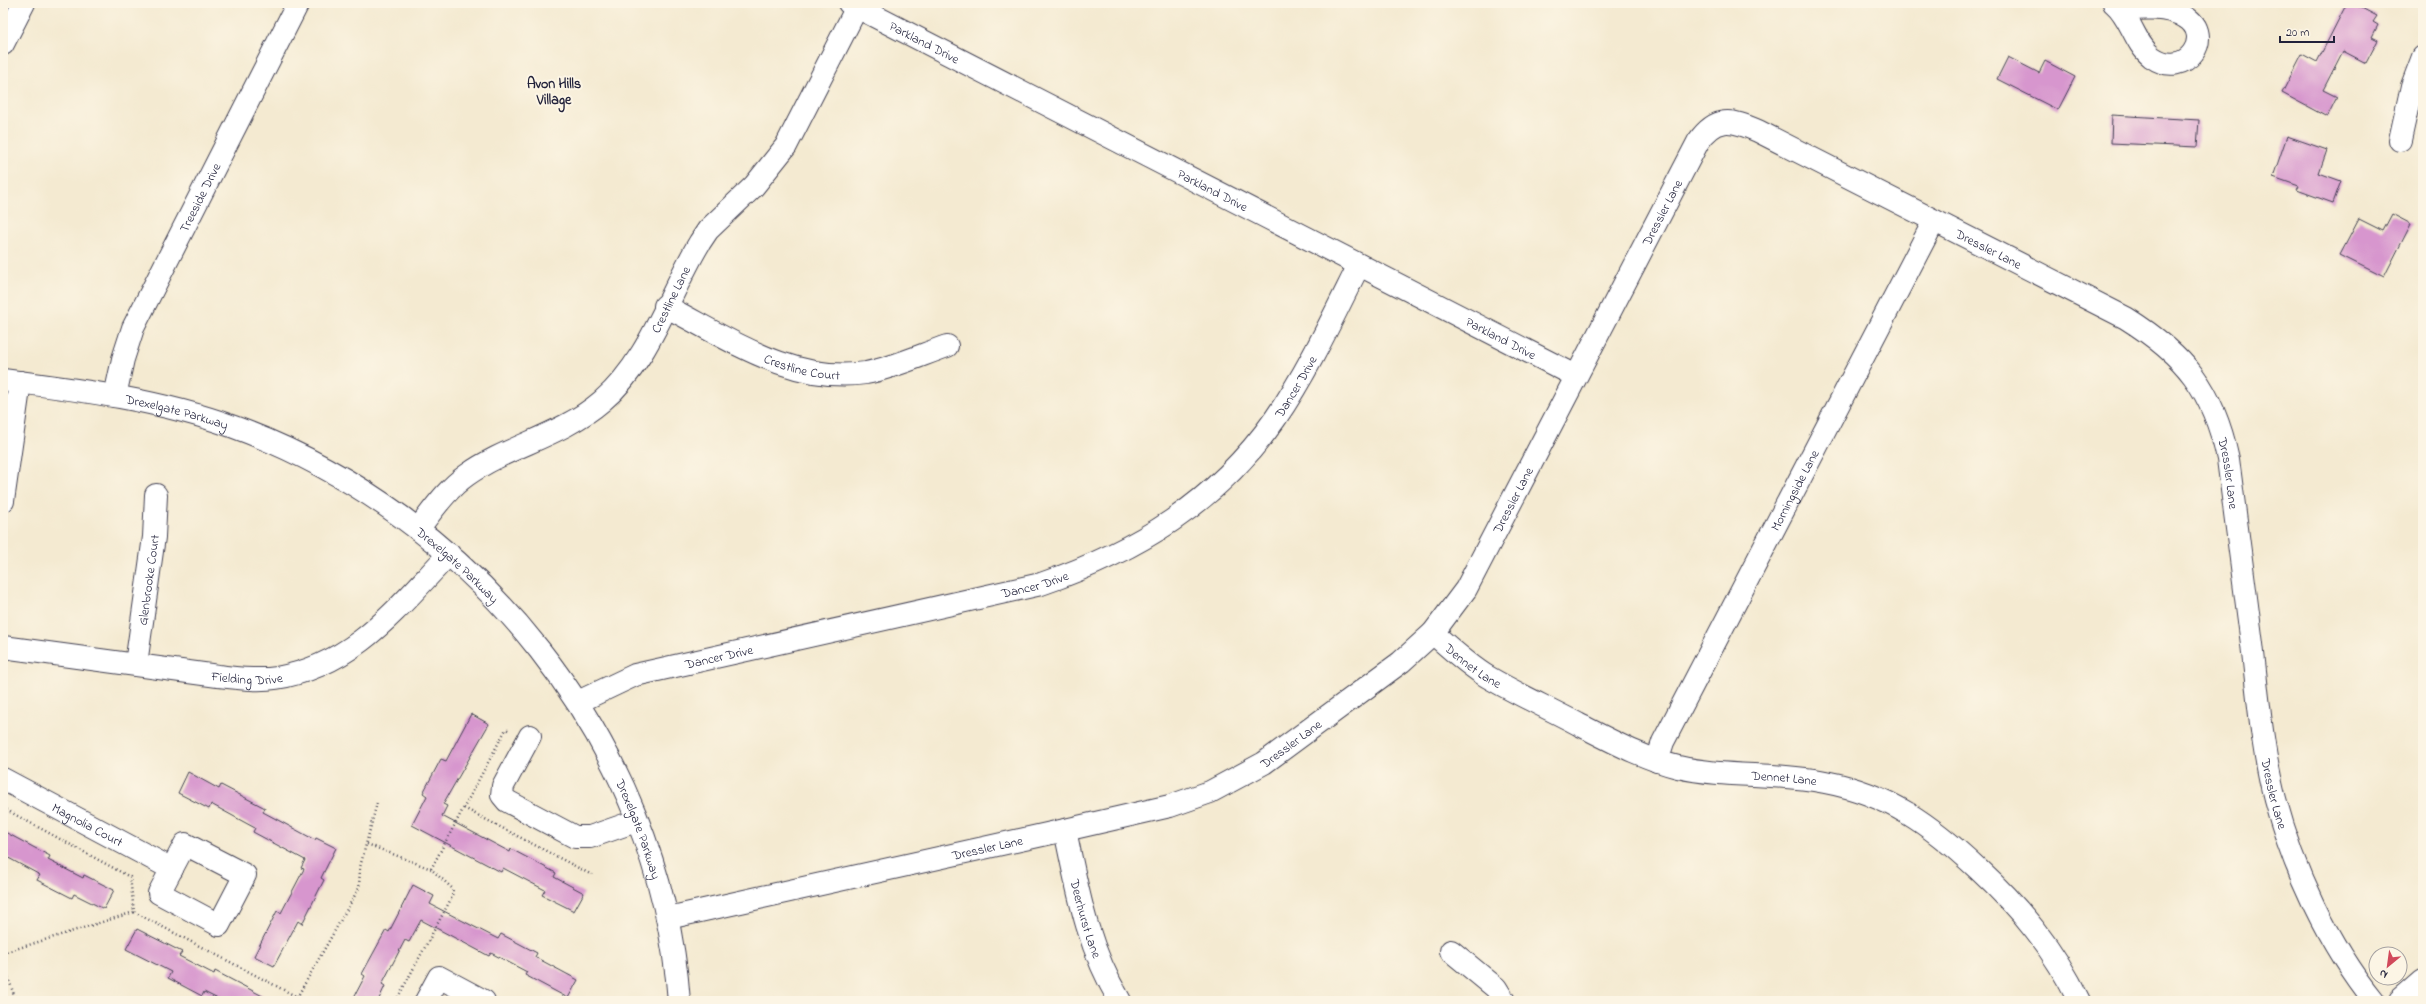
<svg xmlns="http://www.w3.org/2000/svg" width="2426" height="1004" font-family="'Indie Flower',sans-serif">
  <style>
    .building { fill: #d796ce }
    .lines { fill: none; stroke-linecap: round; stroke-linejoin: round }
    .minor-casing { stroke: #424052; stroke-width: 24 }
    .path { stroke: #424052; stroke-width: 2.5; stroke-dasharray: 1 3; stroke-linecap: butt }
    .minor { stroke: #fff; stroke-width: 22 }
    .labels { text-anchor: middle; stroke-width: 4; stroke-linejoin: round; paint-order: stroke }
    .street-label { font-size: 13px; fill: #22223b; stroke: #fcf5e5 }
    .neighbourhood-label { font-size: 14px; font-weight: bold; fill: #22223b; stroke: #fcf5e5 }
  </style>
  <rect width="100%" height="100%" fill="#fcf5e5"/>
  <filter id="ink" filterUnits="userSpaceOnUse"><feTurbulence type="fractalNoise" baseFrequency=".025" numOctaves="2"/><feDisplacementMap in="SourceGraphic" scale="8" xChannelSelector="R" yChannelSelector="G"/><feConvolveMatrix kernelMatrix="1 2 1 2 8 2 1 2 1" color-interpolation-filters="sRGB"/></filter>
  <filter id="wash" filterUnits="userSpaceOnUse"><feTurbulence type="fractalNoise" baseFrequency=".012" numOctaves="4" result="noise"/><feDisplacementMap in="SourceGraphic" scale="16" xChannelSelector="R" yChannelSelector="G"/><feGaussianBlur stdDeviation="0.9" result="paint"/><feColorMatrix in="noise" values="0 0 0 0 0 0 0 0 0 0 0 0 0 0 0 0 0 1.4 0 .05"/><feComposite in="paint" operator="in"/></filter>
  <g filter="url(#wash)">
    <rect width="100%" height="100%" fill="#f4ead1"/>
    <g id="blocks">
      <g class="building">
        <polygon points="2347,3 2352,3 2377,16 2373,22 2378,25 2372,37 2378,40 2366,63 2343,51 2323,90 2337,97 2327,117 2282,93 2302,54 2317,62"/>
        <polygon points="2008,57 2039,73 2045,61 2075,77 2058,110 1997,79"/>
        <polygon points="2112,115 2199,120 2197,147 2111,143"/>
        <polygon points="2287,136 2327,150 2319,173 2341,181 2333,203 2297,190 2299,186 2273,177"/>
        <polygon points="2392,214 2411,224 2384,277 2340,255 2359,219 2383,231"/>
        <polygon points="471,714 489,724 443,804 447,806 442,816 510,852 511,849 556,873 554,877 584,893 574,911 542,895 545,890 503,868 501,872 412,825 427,796 423,793 441,759 446,761"/>
        <polygon points="188,772 219,789 221,785 265,808 263,812 315,840 316,838 336,848 321,878 324,880 302,924 298,921 274,966 254,956 277,911 281,913 304,869 301,868 305,860 253,832 255,828 211,804 209,809 178,793"/>
        <polygon points="3,831 50,856 48,860 83,878 84,875 114,890 104,909 74,894 72,898 37,880 40,875 3,855"/>
        <polygon points="413,885 434,896 430,904 498,939 501,934 537,953 535,957 578,980 568,998 525,975 527,972 491,953 489,956 421,920 409,942 405,940 382,984 385,986 378,1001 352,1001 365,976 362,974 386,930 389,932"/>
        <polygon points="137,929 182,952 179,956 214,974 215,971 272,1001 222,1001 204,992 202,996 168,978 171,972 126,949"/>
      </g>
    </g>
  </g>
  <g filter="url(#ink)">
    <use href="#blocks" fill-opacity="0" stroke="#424052" stroke-width="1"/>
    <g class="lines">
      <defs>
        <g id="minor">
          <path id="s1" d="M 849,3 L 1576,376"/>
          <path d="M 2114,3 C 2131,17 2134,43 2152,57 C 2186,81 2216,35 2185,17 C 2167,6 2142,8 2122,10"/>
          <polyline points="3,44 24,3"/>
          <polyline points="2400,140 2412,86 2423,57"/>
          <path id="s2" d="M 665,306 C 728,338 792,384 866,373 C 893,368 921,355 947,346"/>
          <path id="s3" d="M 3,380 C 81,390 160,400 234,427 C 475,515 660,743 679,1001"/>
          <path id="s4" d="M 115,396 L 123,359 L 133,328 L 298,3"/>
          <polyline points="3,501 20,382"/>
          <path id="s5" d="M 418,529 C 433,510 447,489 467,475 C 509,445 560,437 602,401 C 649,362 669,293 700,242 L 708,230 L 754,186 L 786,146 L 857,7"/>
          <path id="s6" d="M 1433,633 C 1450,648 1468,665 1488,677 C 1517,694 1548,708 1578,724 C 1610,740 1642,758 1678,767 C 1726,778 1776,772 1825,782 C 1889,794 1931,825 1978,869 C 2020,908 2054,949 2079,1001"/>
          <path id="s7" d="M 3,647 L 218,676 C 237,678 257,681 276,678 C 355,665 397,608 449,554"/>
          <path id="s8" d="M 136,664 L 154,537 L 156,495"/>
          <path id="s9" d="M 578,702 L 635,675 L 1041,584 C 1137,551 1216,503 1275,419 C 1308,371 1333,317 1359,265"/>
          <polyline points="530,736 503,786 502,795 507,801 575,837 590,837 636,821"/>
          <path id="s10" d="M 1657,761 L 1663,742 L 1934,221"/>
          <path id="s11" d="M 3,779 L 172,869"/>
          <path id="s12" d="M 1065,830 C 1078,892 1087,946 1120,1001"/>
          <polygon points="185,844 245,875 219,925 159,893"/>
          <path id="s13" d="M 668,918 L 1065,830 L 1170,806 L 1210,792 L 1264,763 L 1401,662 L 1433,633 L 1466,589 L 1698,142 C 1716,116 1731,119 1758,131 L 2126,318 C 2185,355 2213,389 2228,459 C 2236,521 2244,582 2252,644 C 2258,696 2262,749 2275,799 C 2294,870 2328,944 2374,1001"/>
          <polyline points="1451,951 1496,988 1504,1001"/>
          <polyline points="426,1001 439,977 484,1001"/>
          <polyline points="2400,1001 2423,981"/>
        </g>
      </defs>
      <use href="#minor" class="minor-casing"/>
      <g class="path">
        <polyline points="3,808 130,877 134,912 305,1001"/>
        <polyline points="464,808 592,875"/>
        <polyline points="367,844 431,869"/>
        <polyline points="3,953 134,912"/>
        <polyline points="3,962 16,1001"/>
        <polyline points="295,1001 359,888 360,867 377,803"/>
        <polyline points="396,1001 452,897 453,889 431,869 506,729 510,731"/>
      </g>
      <use href="#minor" class="minor"/>
    </g>
  </g>
  <g class="labels">
    <g class="street-label">
      <text dy="5" stroke="none"><textPath href="#s1" startOffset="85">Parkland Drive</textPath></text>
      <text dy="5" stroke="none"><textPath href="#s1" startOffset="409">Parkland Drive</textPath></text>
      <text dy="5" stroke="none"><textPath href="#s4" startOffset="217">Treeside Drive</textPath></text>
      <text dy="5" stroke="none"><textPath href="#s13" startOffset="1311">Dressler Lane</textPath></text>
      <text dy="5" stroke="none"><textPath href="#s13" startOffset="1718">Dressler Lane</textPath></text>
      <text dy="5" stroke="none"><textPath href="#s5" startOffset="351">Crestline Lane</textPath></text>
      <text dy="5" stroke="none"><textPath href="#s1" startOffset="733">Parkland Drive</textPath></text>
      <text dy="5" stroke="none"><textPath href="#s2" startOffset="151">Crestline Court</textPath></text>
      <text dy="5" stroke="none"><textPath href="#s9" startOffset="809">Dancer Drive</textPath></text>
      <text dy="5" stroke="none"><textPath href="#s3" startOffset="177">Drexelgate Parkway</textPath></text>
      <text dy="5" stroke="none"><textPath href="#s13" startOffset="2066">Dressler Lane</textPath></text>
      <text dy="5" stroke="none"><textPath href="#s10" startOffset="304">Morningside Lane</textPath></text>
      <text dy="5" stroke="none"><textPath href="#s13" startOffset="987">Dressler Lane</textPath></text>
      <text dy="5" stroke="none"><textPath href="#s3" startOffset="501">Drexelgate Parkway</textPath></text>
      <text dy="5" stroke="none"><textPath href="#s8" startOffset="85">Glenbrooke Court</textPath></text>
      <text dy="5" stroke="none"><textPath href="#s9" startOffset="473">Dancer Drive</textPath></text>
      <text dy="5" stroke="none"><textPath href="#s9" startOffset="149">Dancer Drive</textPath></text>
      <text dy="5" stroke="none"><textPath href="#s6" startOffset="52">Dennet Lane</textPath></text>
      <text dy="5" stroke="none"><textPath href="#s7" startOffset="246">Fielding Drive</textPath></text>
      <text dy="5" stroke="none"><textPath href="#s13" startOffset="651">Dressler Lane</textPath></text>
      <text dy="5" stroke="none"><textPath href="#s6" startOffset="388">Dennet Lane</textPath></text>
      <text dy="5" stroke="none"><textPath href="#s13" startOffset="2390">Dressler Lane</textPath></text>
      <text dy="5" stroke="none"><textPath href="#s11" startOffset="96">Magnolia Court</textPath></text>
      <text dy="5" stroke="none"><textPath href="#s3" startOffset="825">Drexelgate Parkway</textPath></text>
      <text dy="5" stroke="none"><textPath href="#s13" startOffset="327">Dressler Lane</textPath></text>
      <text dy="5" stroke="none"><textPath href="#s12" startOffset="91">Deerhurst Lane</textPath></text>
    </g>
    <g class="neighbourhood-label">
      <text x="554" y="88">Avon Hills<tspan x="554" dy="16">Village</tspan></text>
    </g>
  </g>
  <rect width="2426" height="1004" fill="none" stroke="#fcf5e5" stroke-width="16"/>
  <g transform="translate(2388 966) rotate(209)"><circle r="19" fill="#fcf5e5" stroke="#a5a1a1"/>
  <path d="M0-3L7 15L0 10L-7 15Z" fill="#d1495b"/>
  <text y="-6" font-size="11" font-weight="bold" text-anchor="middle" fill="#22223b">N</text>
  </g>
  <path d="M2280 36v6h54v-6" fill="none" stroke="#22223b" stroke-width="2"/>
  <text x="2286" y="36" font-size="12" fill="#22223b" stroke="#fcf5e5" stroke-width="3" paint-order="stroke">20 m</text>
</svg>
